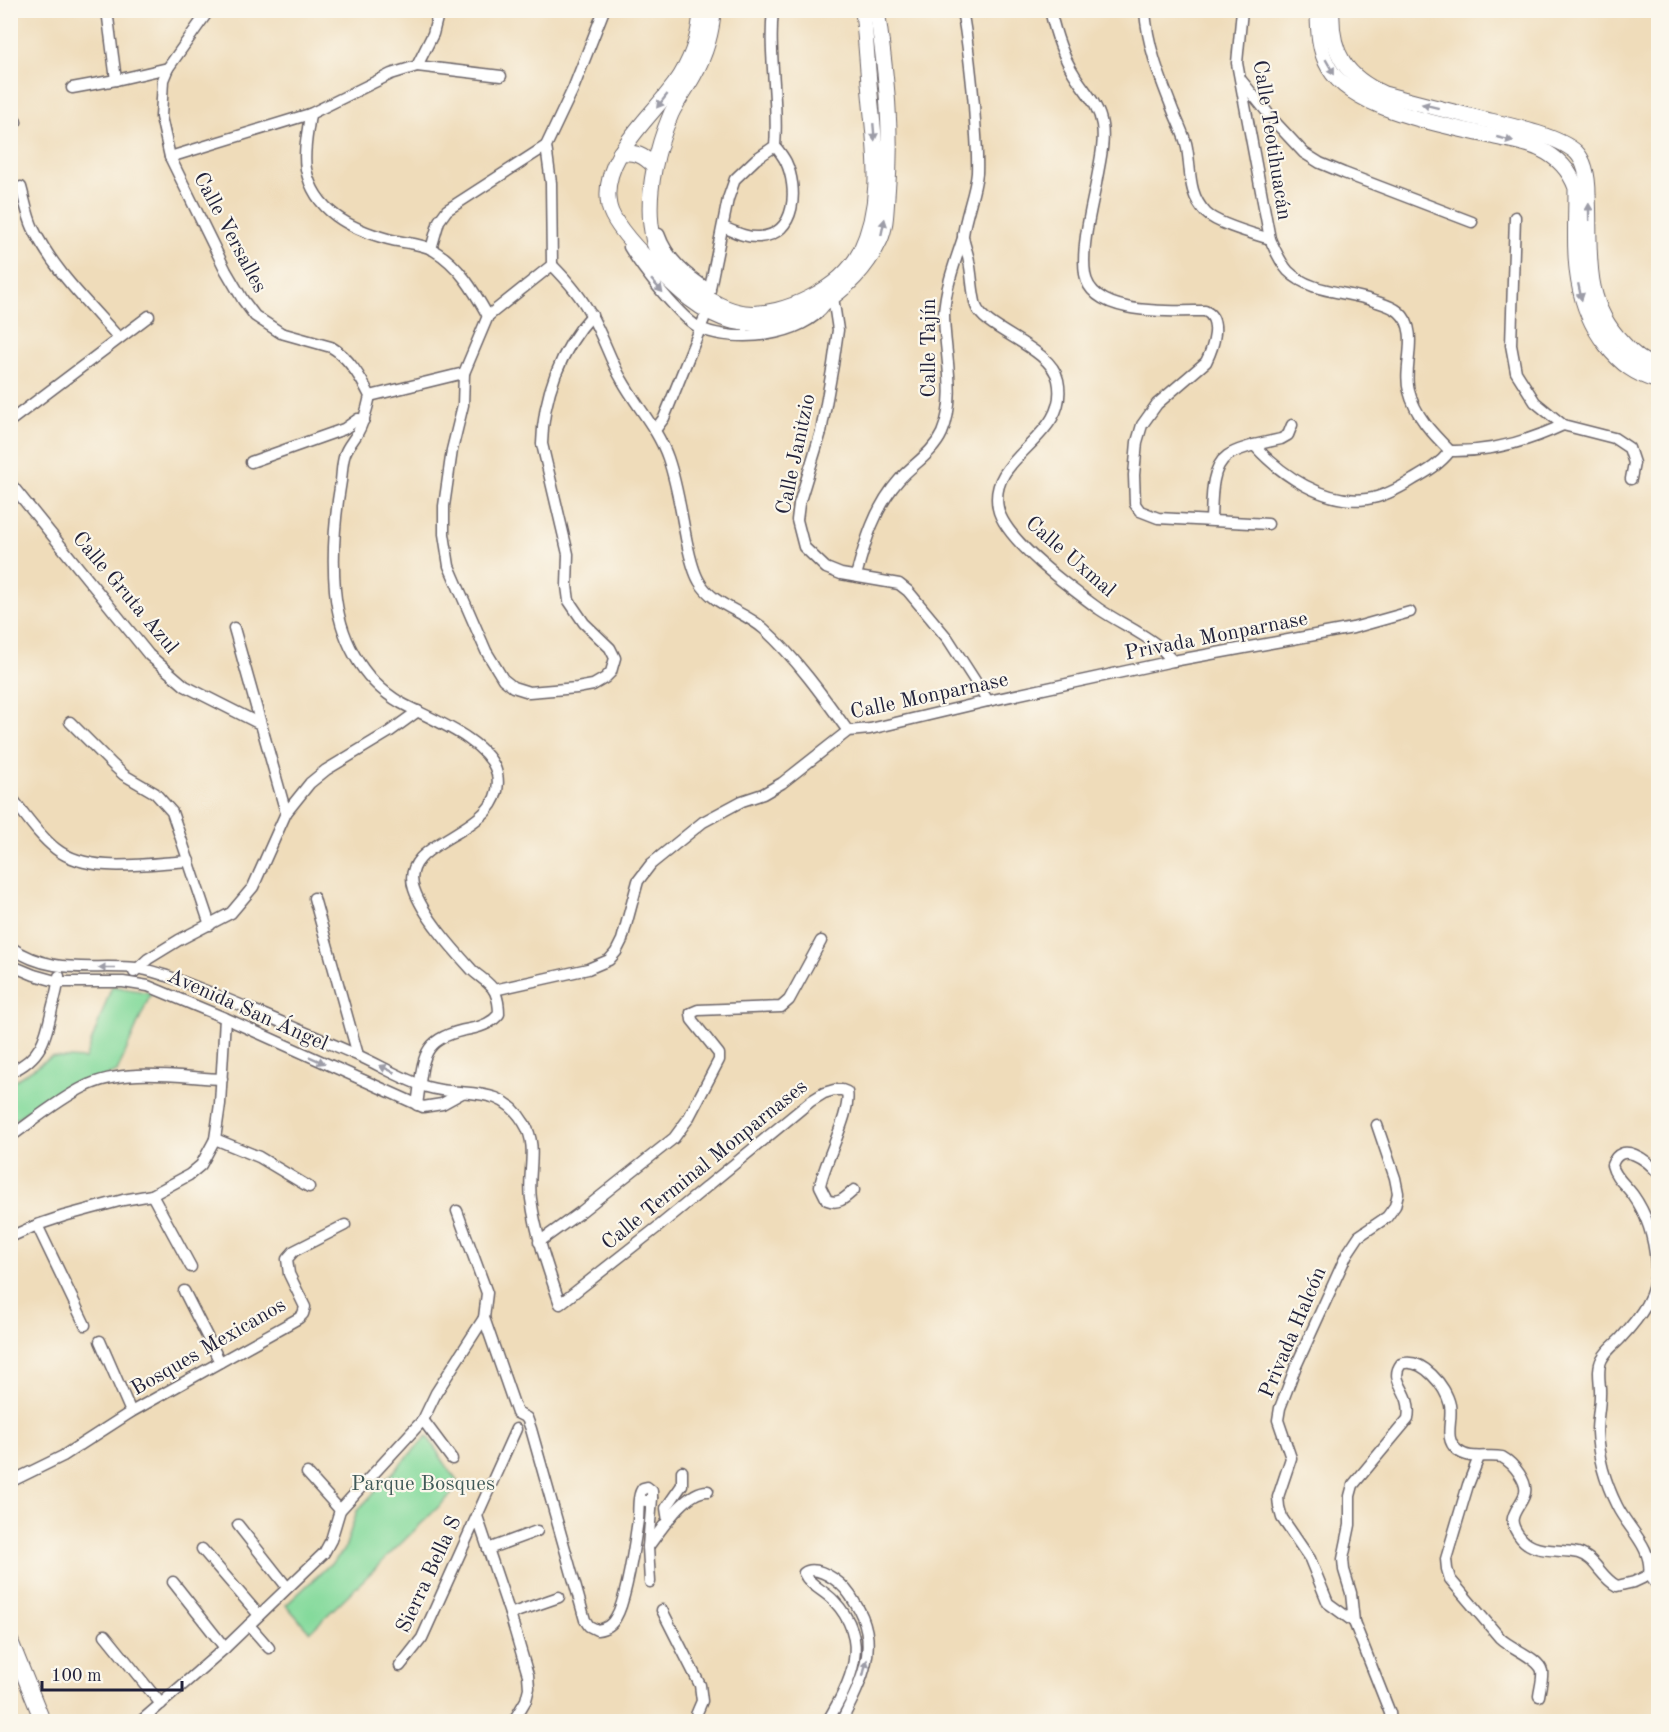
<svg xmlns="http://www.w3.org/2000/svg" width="1669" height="1732" font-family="'Old Standard TT',serif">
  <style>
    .green { fill: #85da9c; stroke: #547e6c; stroke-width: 1.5 }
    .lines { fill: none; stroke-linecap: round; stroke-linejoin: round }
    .street-casing { stroke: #6a6367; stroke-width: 13 }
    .secondary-casing { stroke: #6a6367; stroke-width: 17 }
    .street { stroke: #fff; stroke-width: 10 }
    .secondary { stroke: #fff; stroke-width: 15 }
    .oneway { fill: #9c9ca7 }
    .labels { text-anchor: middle; stroke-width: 4.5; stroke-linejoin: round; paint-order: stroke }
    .street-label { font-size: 21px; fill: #22223b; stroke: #fbf7ec }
    .park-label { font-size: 21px; fill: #405958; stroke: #fbf7ec }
  </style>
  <rect width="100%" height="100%" fill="#fbf7ec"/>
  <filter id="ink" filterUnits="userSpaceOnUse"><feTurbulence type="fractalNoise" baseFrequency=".0167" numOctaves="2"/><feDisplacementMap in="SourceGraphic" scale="12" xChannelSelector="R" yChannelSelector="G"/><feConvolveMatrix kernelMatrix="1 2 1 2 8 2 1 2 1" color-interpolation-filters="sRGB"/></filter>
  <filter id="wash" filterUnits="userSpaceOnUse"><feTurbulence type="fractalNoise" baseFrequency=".008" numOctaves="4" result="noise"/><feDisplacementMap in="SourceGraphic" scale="24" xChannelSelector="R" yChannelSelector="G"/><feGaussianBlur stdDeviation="1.35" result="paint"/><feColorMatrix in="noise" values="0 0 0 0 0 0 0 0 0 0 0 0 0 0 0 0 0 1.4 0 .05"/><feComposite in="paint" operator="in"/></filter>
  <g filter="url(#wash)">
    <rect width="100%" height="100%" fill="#efdcba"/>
    <g class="green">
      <polygon points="112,986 151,993 117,1072 45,1100 11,1122 11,1083 51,1057 85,1059"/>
      <polygon points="427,1436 460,1486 310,1632 286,1605 344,1551 357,1511"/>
    </g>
  </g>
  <g filter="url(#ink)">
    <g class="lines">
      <defs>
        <g id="street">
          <polyline points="107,10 116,80"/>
          <path d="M 209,10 L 168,68 L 163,80 L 161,117 L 170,157 L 226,271 L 243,300 L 255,316 L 281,333 L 331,347 C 349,357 361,378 370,396 C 367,410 364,422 357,434 C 353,441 347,447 345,454 C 342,462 342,472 341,481 C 335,516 332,554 335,590 C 339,636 360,679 401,703 C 428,718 490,740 497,774 C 509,835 396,837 414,889 C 423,916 453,949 472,970 C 479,977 491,983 495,992 C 498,999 499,1007 499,1014 C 492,1023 481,1027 470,1029 C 418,1038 424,1060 417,1105"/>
          <path d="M 962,10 C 968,42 971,73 974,105 C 975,127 978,150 977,173 C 975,194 966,213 963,235 C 963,243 968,252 969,261 C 972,275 972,292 976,306 C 984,330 1051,347 1058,380 C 1071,439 987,454 998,508 C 1004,540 1073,590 1099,609 C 1118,622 1139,631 1157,645 C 1163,650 1168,656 1173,661"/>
          <path d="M 1050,10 C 1055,32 1062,55 1074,74 C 1084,91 1099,104 1102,125 C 1105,144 1099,165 1096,184 C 1091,209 1081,248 1085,274 C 1091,317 1173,311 1205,311 C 1223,319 1213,348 1206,362 L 1157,404 L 1142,425 L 1137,442 L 1134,475 L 1135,504 L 1140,511 L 1158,518 L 1268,524"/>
          <path d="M 1145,10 C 1147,46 1161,80 1174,113 C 1178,122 1183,133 1186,143 C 1192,168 1186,192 1206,213 C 1217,224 1254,234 1270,239"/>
          <path d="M 1242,10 L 1237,63 L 1270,239 C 1275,250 1280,262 1288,271 C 1310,293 1346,291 1374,301 C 1383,304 1392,306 1399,312 C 1421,331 1402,367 1409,391 C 1415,416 1433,434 1450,451"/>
          <polyline points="417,66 501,76"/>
          <polyline points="1241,80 1275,122 1304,153 1320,163 1344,173 1472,222"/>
          <polyline points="72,88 116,80 168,68"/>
          <polyline points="10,109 16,122"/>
          <path d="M 310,114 C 308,132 303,151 306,169 C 314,211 351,229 388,239 C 402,243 421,243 433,250 C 459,265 474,291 488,316"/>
          <polyline points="170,157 310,114 391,74 417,66 433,34 439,10"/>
          <path d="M 21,187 C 25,201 27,215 33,228 C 54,271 88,303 119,338"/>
          <polyline points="1515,217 1511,345 1516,372 1535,402 1563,425 1614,438 1629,448 1634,463 1631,479"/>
          <path d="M 723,227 C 735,232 747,238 759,237 C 797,235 798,188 786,162 C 783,156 779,151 775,146 C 779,101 768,56 773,10"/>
          <path d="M 659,234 C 668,260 687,275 710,290"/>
          <path d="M 629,247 C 641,267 681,320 702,329 C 737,343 803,337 826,304"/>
          <polyline points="431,249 439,221 447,210 546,146"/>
          <path d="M 552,265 C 567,280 581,296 591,315 C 603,336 610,360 622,380 C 637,407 658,429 668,458 C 677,484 681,512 686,538 C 689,552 692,569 699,581 C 712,605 744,611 764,629 C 796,658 823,696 848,731"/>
          <polyline points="709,293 728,199 735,179 756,159 775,146"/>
          <polyline points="833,297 838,330 833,365 821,432 799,504 797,520 804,547 826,568 841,574 899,584 908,591 948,639 988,701"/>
          <path d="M 592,315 C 560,350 543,397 542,444 L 568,554 L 567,586 L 569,601 L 584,623 L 610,648 L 615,658 L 611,672 L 605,678 L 593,685 L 577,688 L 529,692 L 513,687 L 503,679 L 486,651 L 449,566 L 444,534 L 444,506 L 452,450 L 463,405 L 464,373 L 488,316 L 552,265 L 551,183 L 546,146 L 573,89 L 604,10"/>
          <polyline points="370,396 464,373"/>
          <polyline points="10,421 149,316"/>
          <polyline points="655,430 664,418 704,319"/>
          <polyline points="1254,445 1281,439 1288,435 1292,425"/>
          <polyline points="251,462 344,429 358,419 364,420"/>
          <polyline points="10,483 149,655 185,686 260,724"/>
          <path d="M 1211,520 C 1212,501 1210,468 1227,456 C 1235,450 1246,448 1254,445 C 1281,475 1325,505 1367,499 C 1383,497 1400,488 1414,479 C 1428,471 1440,464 1450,451 C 1490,452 1527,442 1563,425"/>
          <path d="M 856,576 C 865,542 875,507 899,480 C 913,464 933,453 942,433 C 958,396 944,352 944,314 C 945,289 955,262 963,238"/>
          <polyline points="234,628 286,813"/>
          <polyline points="70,722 113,765 124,775 155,793 172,812 210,925"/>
          <path d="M 10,796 C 25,814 38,835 56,849 C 89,875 150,863 189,861"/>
          <polyline points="314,898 358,1055"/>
          <path d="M 10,947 C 53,976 89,964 136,968 C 146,969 157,973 167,976 C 231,999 294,1028 357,1055 C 380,1065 403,1080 427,1087 C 465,1098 500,1083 524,1123 C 539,1146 527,1173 531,1199 C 536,1235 548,1269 560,1304 L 659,1226 L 811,1101 L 824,1093 L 834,1090 L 842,1090 L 847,1092 C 852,1111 824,1162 820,1186 L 827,1200 C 839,1205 845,1198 854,1190"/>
          <polyline points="10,965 34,975 59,982 123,982 148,986 225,1018 423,1107 442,1104 462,1093"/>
          <polyline points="134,972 148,959 179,940 231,913 253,887 286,813 310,783 326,770 389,732 418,711"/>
          <polyline points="494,990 588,969 609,960 616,952 622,940 638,881 651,864 703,822 742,801 763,794 782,783 848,731 870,729 988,701 1173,661 1353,628 1410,612"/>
          <path d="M 10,1072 C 41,1059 46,1038 52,1009 C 55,998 58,987 59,976"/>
          <path d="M 10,1137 C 34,1120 58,1100 84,1087 C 123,1067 179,1077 222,1079"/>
          <polyline points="215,1139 259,1157 309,1187"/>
          <polyline points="152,1195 191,1267"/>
          <path d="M 457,1211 L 487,1293 L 484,1318 L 517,1413 L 527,1418 L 531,1429 L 585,1620 L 589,1626 L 597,1630 C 606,1629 612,1625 616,1617 C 626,1601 635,1541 638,1520 C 639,1510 637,1495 643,1488 L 647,1487 L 652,1491 L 652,1498 C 649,1502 644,1502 640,1498"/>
          <polyline points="37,1225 85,1325"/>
          <polyline points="10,1237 37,1225 64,1216 123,1200 152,1195 189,1175 201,1165 215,1139 220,1104 225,1018"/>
          <polyline points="539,1242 582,1211 674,1138 688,1119 719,1060 719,1054 692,1020 691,1013 698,1010 781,1007 789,1000 821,941"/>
          <polyline points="184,1291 220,1362"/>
          <polyline points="100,1341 131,1412"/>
          <polyline points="423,1420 452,1459"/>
          <path d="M 1479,1457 L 1468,1485 L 1446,1559 L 1447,1569 L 1450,1579 L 1500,1638 C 1510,1648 1539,1658 1542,1671 C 1543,1679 1540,1688 1539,1696"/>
          <polyline points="307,1473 340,1510"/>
          <polyline points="10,1482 63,1456 131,1412 299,1318 303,1314 305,1307 289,1274 287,1259 294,1251 345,1225"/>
          <polyline points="477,1516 510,1614 528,1675 529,1688 526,1700 513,1722"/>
          <polyline points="668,1521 666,1508 682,1485 682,1471"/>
          <polyline points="238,1525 287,1587"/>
          <path d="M 648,1547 C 661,1530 686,1490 708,1491"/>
          <polyline points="202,1549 259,1615"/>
          <polyline points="488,1549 537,1531"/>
          <path d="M 1649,1575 C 1653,1547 1628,1529 1617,1506 C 1606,1484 1598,1457 1597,1432 C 1597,1419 1600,1407 1600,1395 C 1601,1384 1596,1370 1602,1359 C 1606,1351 1614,1345 1620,1339 C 1640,1317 1658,1295 1656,1263 C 1654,1238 1648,1216 1633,1195 C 1626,1185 1615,1178 1612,1165 C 1621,1139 1648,1161 1658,1173"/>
          <polyline points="1649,1575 1658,1586"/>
          <polyline points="173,1582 225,1648"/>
          <polyline points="650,1582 648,1547 652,1498"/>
          <polyline points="662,1610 700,1685 702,1701 693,1722"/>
          <polyline points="510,1614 559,1597"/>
          <polyline points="1354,1622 1328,1603 1310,1559 1282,1518 1279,1507 1278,1497 1291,1458 1278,1420 1280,1408 1296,1366 1347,1254 1359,1236 1387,1217 1395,1206 1398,1193 1395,1178 1377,1125"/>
          <polyline points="249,1625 269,1648"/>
          <polyline points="105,1635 161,1704"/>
          <polyline points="400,1666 422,1638 516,1429"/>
          <polyline points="140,1722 225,1648 324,1553 331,1540 340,1510 423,1420 436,1393 484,1318"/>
          <path d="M 827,1722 C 851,1682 872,1641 834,1601 C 825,1591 809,1585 804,1573 C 812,1567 825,1573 834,1579 C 843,1585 850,1594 855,1603 C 882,1644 861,1683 841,1722"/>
          <path d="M 1391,1722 L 1390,1713 L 1354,1622 L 1351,1593 L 1344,1570 L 1343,1559 L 1350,1525 L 1350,1496 L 1353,1485 L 1408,1419 C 1409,1413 1409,1406 1407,1400 C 1403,1387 1391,1377 1401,1364 C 1422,1357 1446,1386 1450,1405 C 1453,1421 1443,1438 1457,1450 C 1470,1461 1487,1454 1502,1457 C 1513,1463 1530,1483 1524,1496 C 1517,1512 1504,1518 1521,1538 C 1535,1555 1559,1548 1578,1553 C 1596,1558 1600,1577 1617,1586 L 1634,1582 L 1649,1575"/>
        </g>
        <g id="secondary">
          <path d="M 701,10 C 700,34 693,55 681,75 C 657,114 599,154 609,206 C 613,224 638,250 652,264 C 674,286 700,313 732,321 C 791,335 856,293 880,240 C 886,227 886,210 887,196 C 893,133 886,72 877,10"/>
          <path d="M 713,10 C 712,33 705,55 694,75 C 687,88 677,101 671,114 C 657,147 647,189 651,225 C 652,231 653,238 654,243 C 664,272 714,310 745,313 C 784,317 842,288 860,252 C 883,204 876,157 871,105 C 868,74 866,42 863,10"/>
          <path d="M 1318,10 C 1318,30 1319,51 1329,68 C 1354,112 1454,127 1500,138 C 1513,141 1528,143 1540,149 C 1557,157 1570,171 1576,188 C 1576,245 1569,297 1606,345 C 1621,364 1635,374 1658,381"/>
          <path d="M 1332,10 C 1330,53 1346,77 1384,94 C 1417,103 1449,111 1482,119 C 1507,125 1557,135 1576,152 C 1587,163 1588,182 1588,195 C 1591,249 1581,300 1622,342 C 1632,354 1644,363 1658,368"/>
          <path d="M 620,153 C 636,152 643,155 654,166"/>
          <polyline points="10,1640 43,1722"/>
        </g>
      </defs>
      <use href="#street" class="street-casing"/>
      <use href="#secondary" class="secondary-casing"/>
      <use href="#street" class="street"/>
      <use href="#secondary" class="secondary"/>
    </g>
    <defs><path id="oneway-solid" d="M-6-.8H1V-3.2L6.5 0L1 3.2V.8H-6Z" transform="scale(1.5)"/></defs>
    <g class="oneway">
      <use href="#oneway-solid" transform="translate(1330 67) rotate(60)"/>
      <use href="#oneway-solid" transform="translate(662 101) rotate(128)"/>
      <use href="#oneway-solid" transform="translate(1430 106) rotate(-166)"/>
      <use href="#oneway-solid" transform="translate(874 132) rotate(85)"/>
      <use href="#oneway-solid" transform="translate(1505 139) rotate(14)"/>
      <use href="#oneway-solid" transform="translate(1589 212) rotate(-91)"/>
      <use href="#oneway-solid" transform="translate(883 227) rotate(-78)"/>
      <use href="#oneway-solid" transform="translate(657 286) rotate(49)"/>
      <use href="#oneway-solid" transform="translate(1580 292) rotate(78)"/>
      <use href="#oneway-solid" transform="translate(107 968) rotate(-180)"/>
      <use href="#oneway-solid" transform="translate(317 1060) rotate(24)"/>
      <use href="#oneway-solid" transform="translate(387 1069) rotate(-155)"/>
      <use href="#oneway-solid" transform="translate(865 1668) rotate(-76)"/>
    </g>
  </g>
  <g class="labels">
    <g class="street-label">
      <text transform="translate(1273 140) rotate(81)" y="7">Calle Teotihuacán</text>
      <text transform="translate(231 232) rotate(62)" y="7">Calle Versalles</text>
      <text transform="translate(928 348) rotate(-90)" y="7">Calle Tajín</text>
      <text transform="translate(795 454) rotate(-78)" y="7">Calle Janitzio</text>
      <text transform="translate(1071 556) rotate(41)" y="7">Calle Uxmal</text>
      <text transform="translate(126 592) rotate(50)" y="7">Calle Gruta Azul</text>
      <text transform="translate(1216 635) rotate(-11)" y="7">Privada Monparnase</text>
      <text transform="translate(929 695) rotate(-12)" y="7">Calle Monparnase</text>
      <text transform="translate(248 1009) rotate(24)" y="7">Avenida San Ángel</text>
      <text transform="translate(704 1164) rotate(-39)" y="7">Calle Terminal Monparnases</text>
      <text transform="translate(1292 1332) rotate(-67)" y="7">Privada Halcón</text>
      <text transform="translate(208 1346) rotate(-30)" y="7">Bosques Mexicanos</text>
      <text transform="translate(428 1574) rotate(-65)" y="7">Sierra Bella S</text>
    </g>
    <g class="park-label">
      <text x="423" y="1490">Parque Bosques</text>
    </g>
  </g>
  <rect width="1669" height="1732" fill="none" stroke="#fbf7ec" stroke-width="36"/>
  <path d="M42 1681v9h140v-9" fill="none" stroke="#22223b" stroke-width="3"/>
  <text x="51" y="1681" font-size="18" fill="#22223b" stroke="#fbf7ec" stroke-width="4.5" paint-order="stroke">100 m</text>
</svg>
